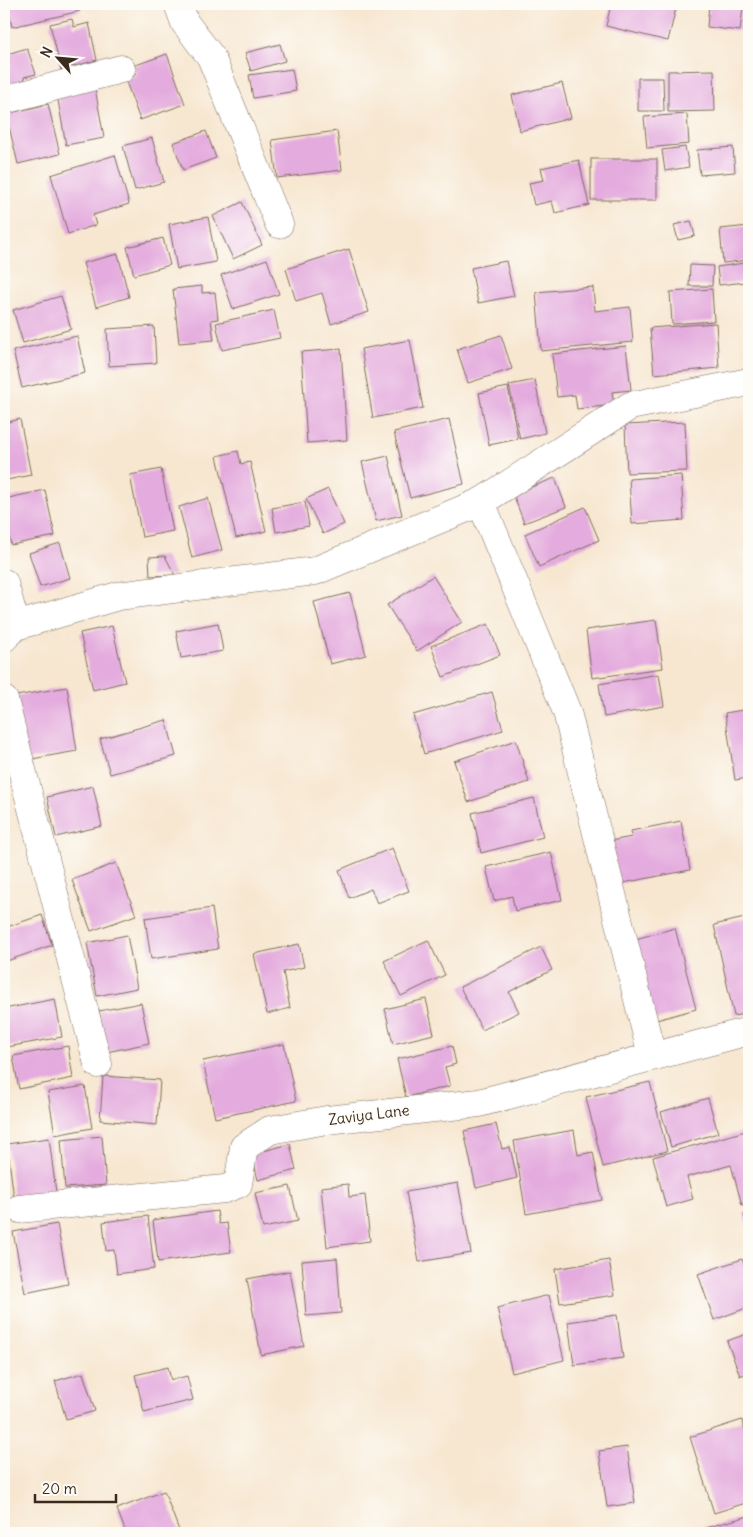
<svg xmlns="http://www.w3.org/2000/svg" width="753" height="1537" font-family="Delius,sans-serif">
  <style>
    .building { fill: #e4acde }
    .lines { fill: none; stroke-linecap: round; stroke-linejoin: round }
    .minor-casing { stroke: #7d6c5d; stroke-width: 29 }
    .minor { stroke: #fff; stroke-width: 28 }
    .labels { text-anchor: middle; stroke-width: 4; stroke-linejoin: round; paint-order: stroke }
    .street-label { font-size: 15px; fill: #3b2a1e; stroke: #fdfcf7 }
  </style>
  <rect width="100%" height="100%" fill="#fdfcf7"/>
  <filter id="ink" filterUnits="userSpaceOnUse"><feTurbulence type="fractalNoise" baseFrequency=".02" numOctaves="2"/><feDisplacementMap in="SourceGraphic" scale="10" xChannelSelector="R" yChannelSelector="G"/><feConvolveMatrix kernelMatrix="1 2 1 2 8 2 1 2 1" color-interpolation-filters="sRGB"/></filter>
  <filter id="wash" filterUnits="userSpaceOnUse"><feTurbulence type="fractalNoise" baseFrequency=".0096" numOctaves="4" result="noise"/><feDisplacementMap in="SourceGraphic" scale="20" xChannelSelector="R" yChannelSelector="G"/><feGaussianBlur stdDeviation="1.12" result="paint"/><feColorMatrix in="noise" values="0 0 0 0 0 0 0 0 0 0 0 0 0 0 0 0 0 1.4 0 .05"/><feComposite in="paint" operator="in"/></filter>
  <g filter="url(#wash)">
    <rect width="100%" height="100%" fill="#f7e7d1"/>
    <g id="blocks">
      <g class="building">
        <polygon points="7,4 78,4 80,11 12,27"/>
        <polygon points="611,4 677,4 668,41 606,26"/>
        <polygon points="709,4 725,4 743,7 740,31 707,27"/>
        <polygon points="72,19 74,27 89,23 97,60 61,70 50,24"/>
        <polygon points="280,44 285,61 251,71 245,53"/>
        <polygon points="27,48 36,74 24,77 27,88 4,95 4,55"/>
        <polygon points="167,54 185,104 140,120 125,79 137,75 133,66"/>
        <polygon points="292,69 296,91 253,98 249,75"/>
        <polygon points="714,70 715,111 668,112 668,71"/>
        <polygon points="638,78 663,78 664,111 638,111"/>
        <polygon points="562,83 571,118 520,131 512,95"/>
        <polygon points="95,88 104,138 66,145 57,95"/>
        <polygon points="48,104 60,154 18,164 6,114"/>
        <polygon points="687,114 689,144 647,148 644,117"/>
        <polygon points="206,131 216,158 183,170 173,143"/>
        <polygon points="337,131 342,170 277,178 272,140"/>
        <polygon points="152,138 164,182 135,190 123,146"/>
        <polygon points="685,147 689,167 665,171 662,150"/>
        <polygon points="733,147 735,172 700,175 697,150"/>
        <polygon points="115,155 129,204 93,215 96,225 68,234 51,175"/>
        <rect x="591" y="159" width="66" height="41"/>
        <polygon points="579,160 589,205 555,213 552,201 534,205 529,183 544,180 541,168"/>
        <polygon points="242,202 262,245 233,259 213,216"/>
        <polygon points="208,217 216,262 177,269 169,224"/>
        <polygon points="691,221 695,236 678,240 674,225"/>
        <polygon points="749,226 749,260 723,263 720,229"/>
        <polygon points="163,238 170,265 134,275 127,247"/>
        <polygon points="349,249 369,312 331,324 322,293 296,301 286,269"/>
        <polygon points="118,254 129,297 96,307 83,263"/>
        <polygon points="267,259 279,294 233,309 221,275"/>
        <polygon points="506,261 514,296 478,303 471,268"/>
        <polygon points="744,263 746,282 719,285 717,267"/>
        <polygon points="690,265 713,266 712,286 689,286"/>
        <polygon points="202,286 202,293 215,292 218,319 211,320 214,340 179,343 173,289"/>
        <polygon points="593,287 595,311 630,307 633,342 541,351 536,292"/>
        <polygon points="712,289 714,321 672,324 670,292"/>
        <polygon points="61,296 71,329 23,343 13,310"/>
        <polygon points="274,310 280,338 222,350 216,323"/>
        <polygon points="716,323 719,368 654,374 650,328"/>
        <polygon points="154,326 156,363 109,366 107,329"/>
        <polygon points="501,335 512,369 468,383 457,349"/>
        <polygon points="77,336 85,373 22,388 13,351"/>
        <polygon points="410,340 423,408 373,418 361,349"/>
        <polygon points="626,346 631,390 612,392 614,405 577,409 575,395 557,397 552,354"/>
        <polygon points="341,349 347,440 307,443 301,352"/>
        <polygon points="4,375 8,393 4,393"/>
        <polygon points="535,380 545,433 520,439 509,385"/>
        <polygon points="508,387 518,439 489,445 479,393"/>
        <polygon points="20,419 31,475 7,480 4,463 4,423"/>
        <polygon points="449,419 464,484 410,498 394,432"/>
        <polygon points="685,422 687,471 627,473 625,425"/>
        <polygon points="238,451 241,464 250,462 266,531 236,538 217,456"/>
        <polygon points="388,456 402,515 376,521 362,462"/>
        <polygon points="161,469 173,531 142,537 130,475"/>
        <polygon points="681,475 684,520 632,524 629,479"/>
        <polygon points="555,478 566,507 524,523 513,494"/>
        <polygon points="328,489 344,524 323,534 306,499"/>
        <polygon points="45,490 55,536 11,545 4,513 4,499"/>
        <polygon points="208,498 222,550 192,558 179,507"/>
        <polygon points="305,502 309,526 276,532 272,508"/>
        <polygon points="585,507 599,540 539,567 525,534"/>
        <polygon points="60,543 70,578 40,587 29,553"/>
        <polygon points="165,556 175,575 150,576 149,557"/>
        <polygon points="433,576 462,622 417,651 387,605"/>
        <polygon points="350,593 366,655 330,664 314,602"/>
        <polygon points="656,620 663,668 592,678 586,630"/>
        <polygon points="218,623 223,651 181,658 176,631"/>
        <polygon points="488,624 500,655 443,677 431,646"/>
        <polygon points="112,626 125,682 93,690 80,633"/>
        <polygon points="659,674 664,706 604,717 599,684"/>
        <polygon points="67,687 77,751 26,760 16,696"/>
        <polygon points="492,692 503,730 424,754 413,715"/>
        <polygon points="749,709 749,778 735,780 725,713"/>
        <polygon points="166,720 176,756 110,774 100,739"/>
        <polygon points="516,740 529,782 468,802 454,761"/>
        <polygon points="93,786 102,826 56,837 47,797"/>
        <polygon points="534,798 543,837 481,853 472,813"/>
        <polygon points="681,821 690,870 618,884 610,841 632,837 631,831"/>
        <polygon points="392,848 409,891 377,903 371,889 349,898 339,870"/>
        <polygon points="551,852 562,900 515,911 512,896 494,901 486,867"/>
        <polygon points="116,863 136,915 91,931 72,880"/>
        <polygon points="212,908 218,949 151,959 145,918"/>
        <polygon points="42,915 52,945 4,962 4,928"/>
        <polygon points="749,917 749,1013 734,1016 714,925"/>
        <polygon points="675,928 696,1009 653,1021 632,940"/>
        <polygon points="127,935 137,988 97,996 87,943"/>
        <polygon points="428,940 445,975 401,996 384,961"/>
        <polygon points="299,944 304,967 283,972 290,1008 267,1014 254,954"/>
        <polygon points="541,947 552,970 509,992 519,1012 482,1030 460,987"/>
        <polygon points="55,999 62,1037 7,1047 4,1028 4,1009"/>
        <polygon points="426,999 434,1034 393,1044 385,1009"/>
        <polygon points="141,1003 149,1043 107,1052 99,1011"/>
        <polygon points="284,1044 296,1101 215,1118 203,1061"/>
        <polygon points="68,1046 73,1078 19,1089 13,1056"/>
        <polygon points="452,1046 456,1064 445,1067 450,1086 406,1097 397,1059"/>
        <polygon points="103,1076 160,1080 157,1125 100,1120"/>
        <polygon points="650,1082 667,1151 603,1167 586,1097"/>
        <polygon points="85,1086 92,1128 55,1135 48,1092"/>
        <polygon points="708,1098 718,1133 671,1147 661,1112"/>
        <polygon points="496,1124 502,1149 510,1147 517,1178 476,1188 464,1131"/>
        <polygon points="574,1130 578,1155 593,1152 602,1200 526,1214 514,1141"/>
        <polygon points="749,1130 749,1203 742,1205 731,1165 687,1177 693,1199 666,1207 653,1157"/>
        <polygon points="102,1136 106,1185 65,1188 61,1140"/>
        <polygon points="49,1138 56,1192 14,1198 7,1144"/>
        <polygon points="290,1144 296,1170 258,1180 252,1154"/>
        <polygon points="458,1183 471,1253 419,1262 406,1192"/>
        <polygon points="348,1184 349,1197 365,1195 370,1241 327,1247 321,1187"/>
        <polygon points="290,1186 298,1221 263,1228 255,1193"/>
        <polygon points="217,1211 219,1224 227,1223 231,1252 158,1262 153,1220"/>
        <polygon points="749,1213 749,1231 744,1214"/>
        <polygon points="148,1216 154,1269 117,1274 114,1250 106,1251 103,1222"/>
        <polygon points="57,1224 68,1284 25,1293 13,1232"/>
        <polygon points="337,1258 341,1313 306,1316 302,1261"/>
        <polygon points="742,1259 749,1279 749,1307 714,1320 698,1274"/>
        <polygon points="609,1260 615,1295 560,1303 555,1269"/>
        <polygon points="290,1271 304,1346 261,1355 247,1279"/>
        <polygon points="549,1295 564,1360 512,1373 497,1308"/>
        <polygon points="617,1315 623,1358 574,1365 568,1322"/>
        <polygon points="749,1333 749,1372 740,1376 727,1341"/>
        <polygon points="168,1367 171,1380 187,1376 193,1400 144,1412 135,1375"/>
        <polygon points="83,1373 95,1411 66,1419 55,1381"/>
        <polygon points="742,1420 749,1444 749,1502 714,1513 690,1437"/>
        <polygon points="627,1447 635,1503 607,1507 599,1451"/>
        <polygon points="164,1491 180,1533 126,1533 117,1509"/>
        <polygon points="749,1516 749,1533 697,1533 697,1530"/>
      </g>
    </g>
  </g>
  <g filter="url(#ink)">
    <use href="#blocks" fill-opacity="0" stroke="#7d6c5d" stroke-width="1"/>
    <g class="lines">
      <defs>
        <g id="minor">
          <polyline points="178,4 185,23 211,57 279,224"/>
          <polyline points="4,100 121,69"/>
          <polyline points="481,502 567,712 652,1056"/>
          <polyline points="4,583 16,626"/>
          <polyline points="4,638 16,626 118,596 315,571 481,502 630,406 749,382"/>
          <polyline points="4,700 98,1064"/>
          <polyline points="19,1209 225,1189 238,1184 244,1147 270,1130 327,1120 479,1103 749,1031"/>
        </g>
      </defs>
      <use href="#minor" class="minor-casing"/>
      <use href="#minor" class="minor"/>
    </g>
  </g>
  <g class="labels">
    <g class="street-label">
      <text transform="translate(369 1115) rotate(-7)" y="5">Zaviya Lane</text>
    </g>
  </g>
  <rect width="753" height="1537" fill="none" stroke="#fdfcf7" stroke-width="20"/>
  <g transform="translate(58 58) rotate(297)" stroke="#fdfcf7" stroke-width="4" paint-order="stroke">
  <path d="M0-4L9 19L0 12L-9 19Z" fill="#3b2a1e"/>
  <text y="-8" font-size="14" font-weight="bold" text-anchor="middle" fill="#3b2a1e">N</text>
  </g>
  <path d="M35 1494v8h81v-8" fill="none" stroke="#3b2a1e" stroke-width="2.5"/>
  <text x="42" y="1494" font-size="15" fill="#3b2a1e" stroke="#fdfcf7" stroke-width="4" paint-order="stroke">20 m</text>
</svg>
